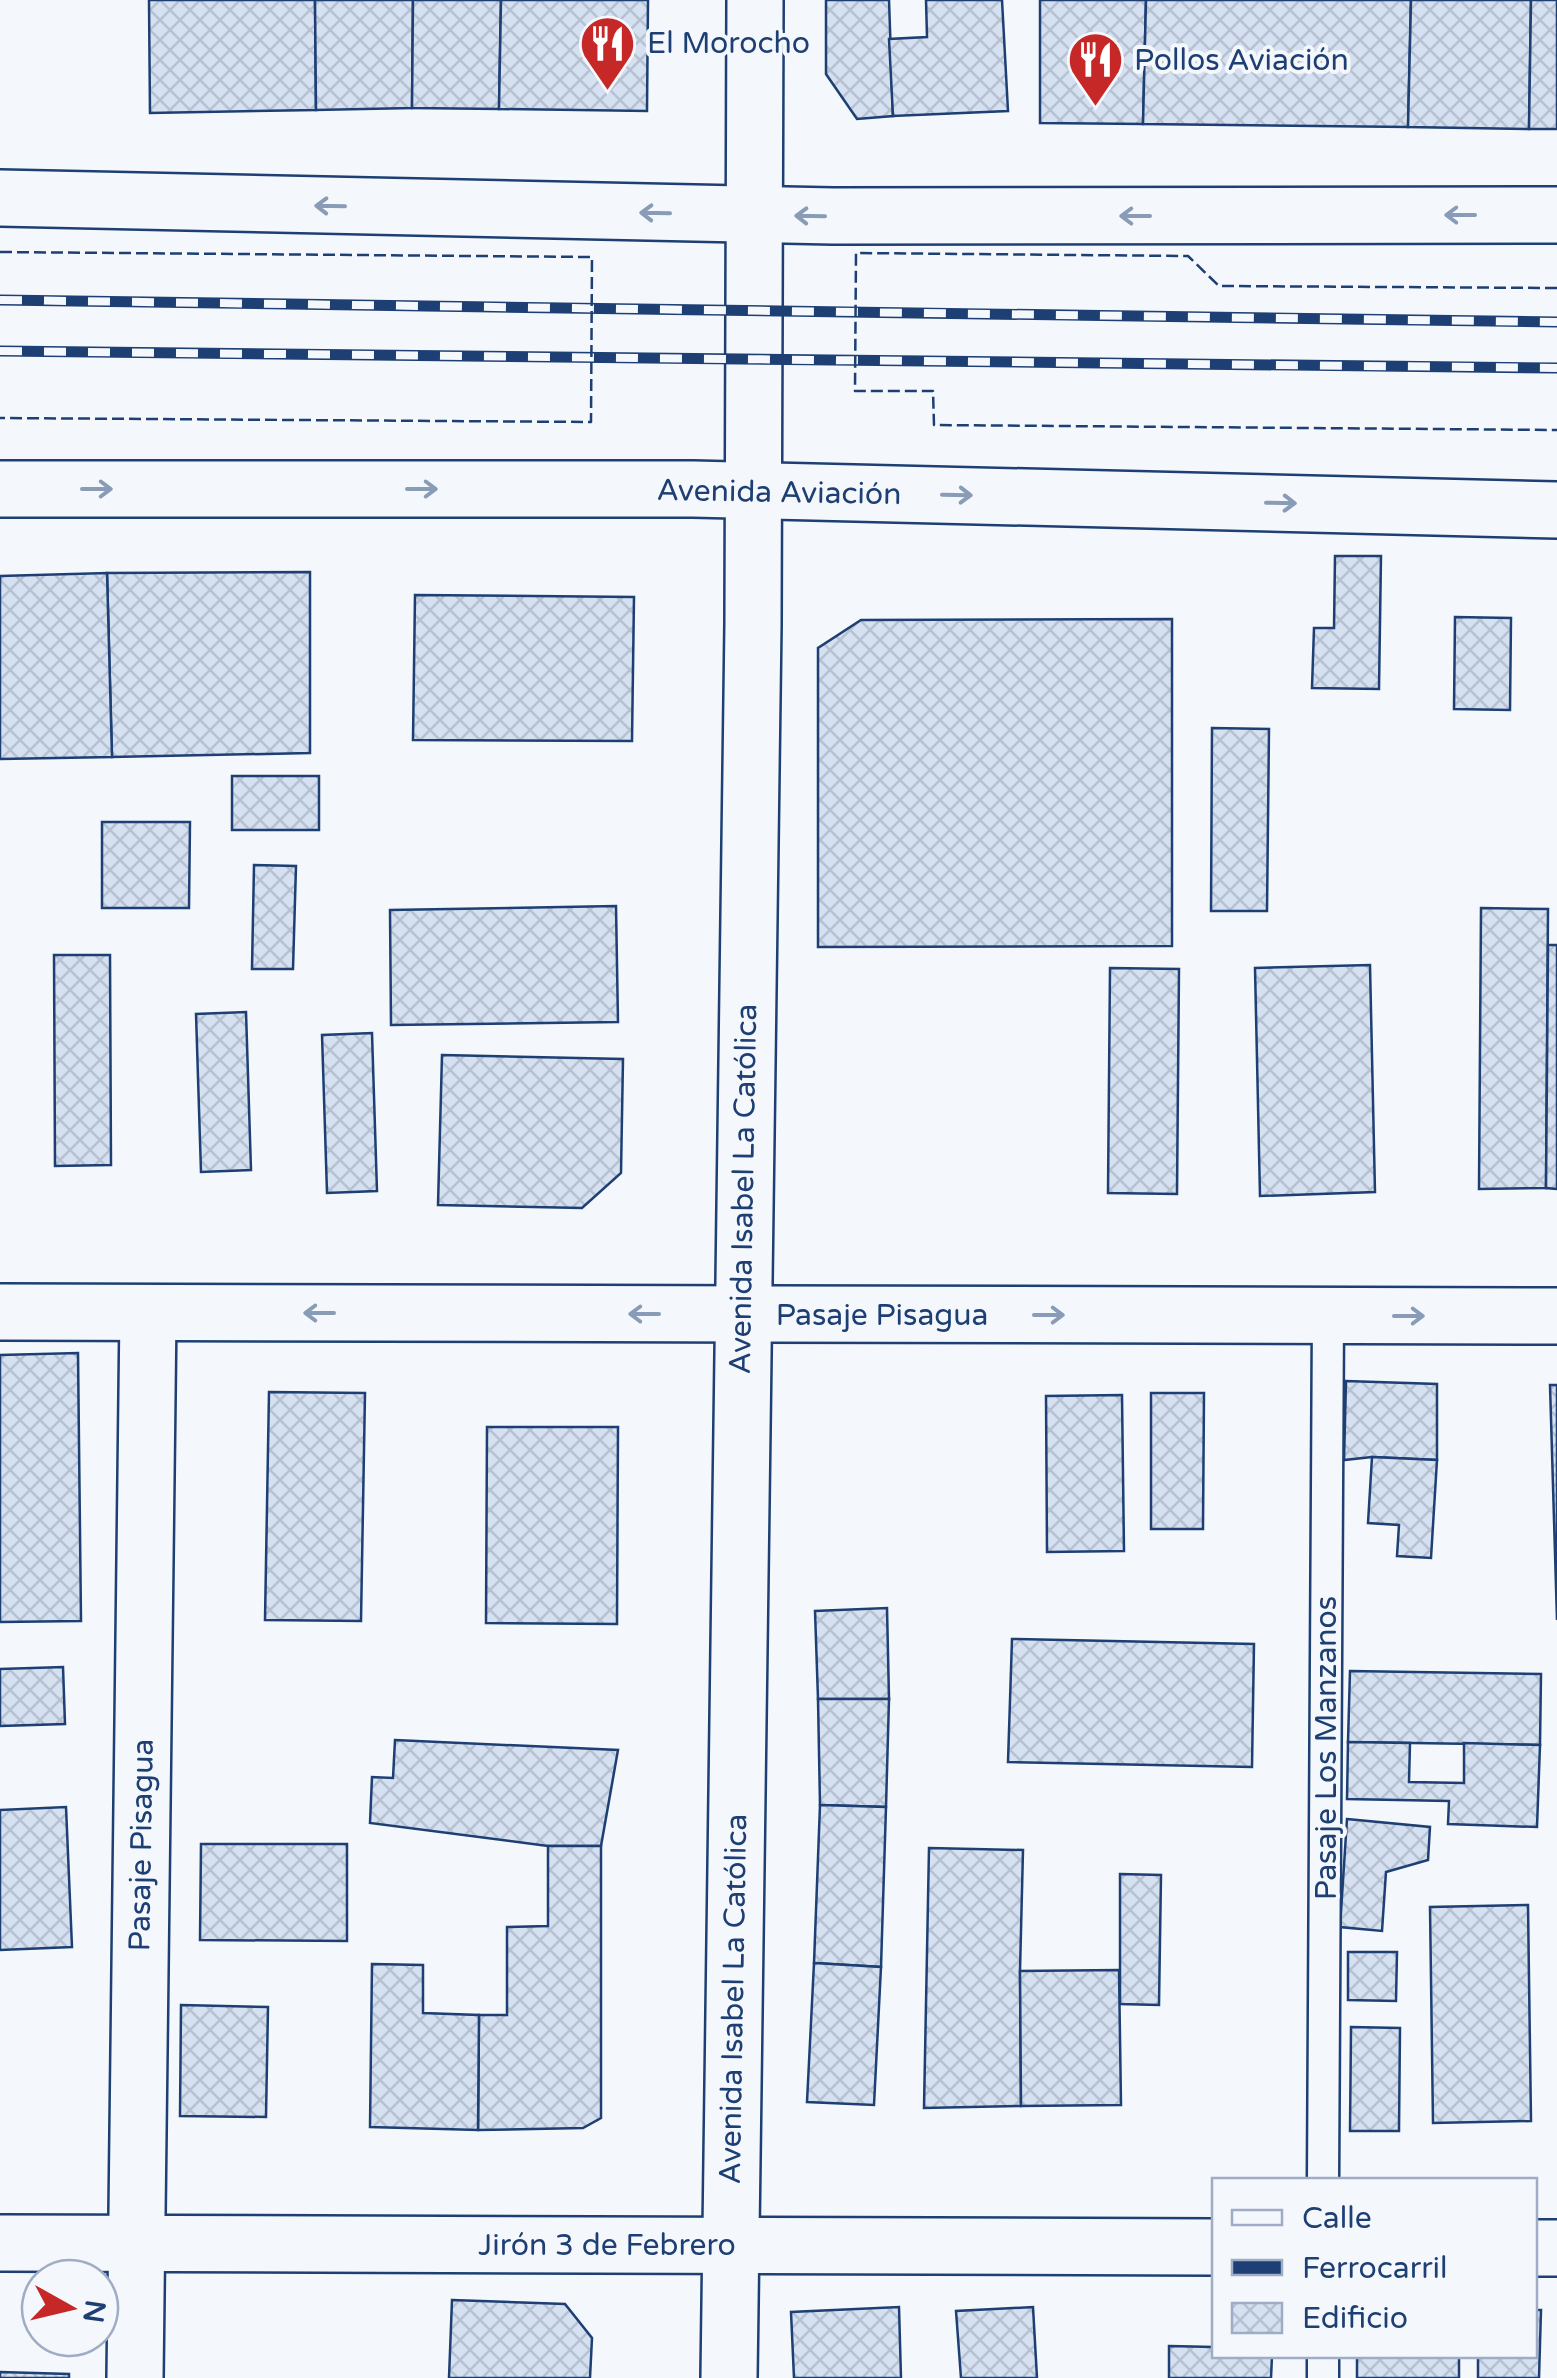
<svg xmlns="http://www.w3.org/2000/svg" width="1557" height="2378" font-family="'Varela Round',sans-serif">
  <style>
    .building { fill: url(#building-cross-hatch); stroke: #1d3f73; stroke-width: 2.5 }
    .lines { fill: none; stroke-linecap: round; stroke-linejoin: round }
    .lane-casing { stroke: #1d3f73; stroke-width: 35 }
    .street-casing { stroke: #1d3f73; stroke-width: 60 }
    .primary-casing { stroke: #1d3f73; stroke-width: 60 }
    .lane { stroke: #f4f7fb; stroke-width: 30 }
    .street { stroke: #f4f7fb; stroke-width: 55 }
    .primary { stroke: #f4f7fb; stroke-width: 55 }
    .rail-casing { stroke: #1d3f73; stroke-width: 11 }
    .rail { stroke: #f4f7fb; stroke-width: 8; stroke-dasharray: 22; stroke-linecap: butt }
    .fence { stroke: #1d3f73; stroke-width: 2.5; stroke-dasharray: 12 5; stroke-linecap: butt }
    .oneway { stroke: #889bb7 }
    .labels { text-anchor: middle; stroke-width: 8; stroke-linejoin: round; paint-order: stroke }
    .poi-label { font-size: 30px; fill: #1d3f73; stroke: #f4f7fb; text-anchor: start }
    .street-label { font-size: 30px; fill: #1d3f73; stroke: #f4f7fb }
  </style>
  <defs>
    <pattern id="building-cross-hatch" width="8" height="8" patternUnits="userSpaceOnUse" patternTransform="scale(2.5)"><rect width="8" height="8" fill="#d5e0f0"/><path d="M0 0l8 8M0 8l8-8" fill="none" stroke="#b6c1d1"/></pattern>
  </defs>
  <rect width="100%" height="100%" fill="#f4f7fb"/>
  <g class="building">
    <polygon points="149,0 315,0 316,110 150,113"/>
    <polygon points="315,0 413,0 412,108 316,110"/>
    <polygon points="413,0 501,0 499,109 412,108"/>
    <polygon points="501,0 648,0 647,111 499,109"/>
    <polygon points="826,0 889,0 893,116 857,119 826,74"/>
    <polygon points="926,0 1002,0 1008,111 893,116 889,39 927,37"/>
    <polygon points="1040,0 1146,0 1143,124 1040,123"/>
    <polygon points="1146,0 1411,0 1408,127 1143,124"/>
    <polygon points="1411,0 1531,0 1529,129 1408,127"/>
    <polygon points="1531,0 1557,0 1557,129 1529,129"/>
    <polygon points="1335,556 1381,556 1379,689 1312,688 1314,628 1334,628"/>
    <polygon points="310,572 310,753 112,757 107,573"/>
    <polygon points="107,573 112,757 0,759 0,576"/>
    <polygon points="415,595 634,597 632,741 413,740"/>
    <polygon points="1455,617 1511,618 1510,710 1454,709"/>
    <polygon points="1172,619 1172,946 818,947 818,648 861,620"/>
    <polygon points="1212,728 1269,729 1267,911 1211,911"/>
    <rect x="232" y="776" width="87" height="54"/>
    <polygon points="102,822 190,822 189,908 102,908"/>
    <polygon points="254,865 296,866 293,969 252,969"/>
    <polygon points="616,906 618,1022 391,1025 390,910"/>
    <polygon points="1481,908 1548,909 1546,1188 1479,1189"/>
    <polygon points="1548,945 1557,945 1557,1189 1546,1188"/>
    <polygon points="54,955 110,955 111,1165 55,1166"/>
    <polygon points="1370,965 1375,1192 1260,1196 1255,968"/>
    <polygon points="1110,968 1179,969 1177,1194 1108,1193"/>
    <polygon points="246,1012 251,1170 201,1172 196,1014"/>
    <polygon points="372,1033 377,1191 327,1193 322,1035"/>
    <polygon points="442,1055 623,1059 621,1173 582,1208 438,1205"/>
    <polygon points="78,1353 81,1621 0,1622 0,1355"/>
    <polygon points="1346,1381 1437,1384 1437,1460 1372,1457 1344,1460"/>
    <polygon points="1550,1385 1557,1385 1557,1620"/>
    <polygon points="269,1392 365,1393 361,1621 265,1620"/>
    <polygon points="1151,1393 1204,1393 1203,1529 1151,1529"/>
    <polygon points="1122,1395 1124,1551 1047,1552 1046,1396"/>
    <polygon points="487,1427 618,1427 617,1624 486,1623"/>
    <polygon points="1372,1457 1437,1460 1431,1558 1397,1556 1399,1525 1368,1523"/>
    <polygon points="887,1608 889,1699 818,1699 815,1611"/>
    <polygon points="1012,1639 1254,1644 1252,1767 1008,1762"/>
    <polygon points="63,1667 65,1724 0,1726 0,1669"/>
    <polygon points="1350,1671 1541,1674 1540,1745 1348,1742"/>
    <polygon points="818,1699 889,1699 886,1807 820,1805"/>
    <polygon points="395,1740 618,1750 601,1846 548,1846 370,1823 372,1777 393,1778"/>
    <polygon points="1348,1742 1410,1743 1409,1782 1464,1783 1464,1743 1540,1745 1537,1827 1448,1824 1449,1801 1347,1799"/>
    <polygon points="820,1805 886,1807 881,1967 814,1963"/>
    <polygon points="66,1807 72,1947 0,1950 0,1810"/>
    <polygon points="1347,1819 1430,1827 1428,1860 1386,1872 1382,1931 1340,1927"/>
    <polygon points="201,1844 347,1844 347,1941 200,1940"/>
    <polygon points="548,1846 601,1846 601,2118 583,2128 478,2130 479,2015 507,2015 507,1927 548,1926"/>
    <polygon points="929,1848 1023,1850 1020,1971 1021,2106 924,2108"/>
    <polygon points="1120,1874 1161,1875 1159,2005 1120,2004"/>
    <polygon points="1528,1905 1531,2121 1433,2123 1430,1907"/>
    <polygon points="1348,1952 1397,1952 1396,2001 1348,2000"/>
    <polygon points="814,1963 881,1967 874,2105 807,2102"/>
    <polygon points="372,1964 423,1965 423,2013 479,2015 478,2130 370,2127"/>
    <polygon points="1119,1970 1121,2105 1021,2106 1020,1971"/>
    <polygon points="181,2005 268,2007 266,2117 180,2116"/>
    <polygon points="1351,2027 1400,2028 1399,2131 1350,2131"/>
    <polygon points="452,2300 565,2304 592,2338 590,2378 449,2378"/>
    <polygon points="899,2307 901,2378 794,2378 791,2312"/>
    <polygon points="1033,2307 1037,2378 961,2378 956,2311"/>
    <polygon points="1534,2310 1541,2310 1539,2378 1478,2378 1478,2356 1534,2356"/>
    <polygon points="1169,2346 1214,2347 1214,2356 1272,2356 1271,2378 1169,2378"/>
    <rect x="1357" y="2356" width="102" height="22"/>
    <polygon points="0,2372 69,2374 69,2378 0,2378"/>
  </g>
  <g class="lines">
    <defs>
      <g id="lane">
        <polyline points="1323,2180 1328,1316"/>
        <polyline points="1323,2356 1323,2378"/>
      </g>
      <g id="street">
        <polyline points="0,1312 1557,1316"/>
        <polyline points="0,2243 1214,2247"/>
        <polyline points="1534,2248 1557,2248"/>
        <polyline points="135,2378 148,1313"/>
        <polyline points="729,2378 753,624 755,0"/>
      </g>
      <g id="primary">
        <polyline points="0,198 833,216 1557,215"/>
        <polyline points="0,489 693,489 1557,510"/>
      </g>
    </defs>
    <use href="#lane" class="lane-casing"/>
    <use href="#street" class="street-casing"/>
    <use href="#primary" class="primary-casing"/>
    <use href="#lane" class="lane"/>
    <use href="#street" class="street"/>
    <use href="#primary" class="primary"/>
    <defs>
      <g id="rail">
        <polyline points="0,300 1557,322"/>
        <polyline points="0,351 1557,368"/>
      </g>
    </defs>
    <use href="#rail" class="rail-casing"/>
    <use href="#rail" class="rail"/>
    <g class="fence">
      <polyline points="0,252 592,257 591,422 0,418"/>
      <polyline points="1557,288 1219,286 1188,256 856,253 855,391 933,391 934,425 1557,430"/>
    </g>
  </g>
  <defs><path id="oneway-shaft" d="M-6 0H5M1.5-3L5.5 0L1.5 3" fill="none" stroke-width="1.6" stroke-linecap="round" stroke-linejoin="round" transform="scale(2.5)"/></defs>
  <g class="oneway">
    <use href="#oneway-shaft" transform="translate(330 206) rotate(-179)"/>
    <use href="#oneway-shaft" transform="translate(655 213) rotate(-179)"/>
    <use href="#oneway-shaft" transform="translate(1460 215) rotate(180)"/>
    <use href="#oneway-shaft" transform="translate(810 216) rotate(-179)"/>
    <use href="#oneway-shaft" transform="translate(1135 216) rotate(180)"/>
    <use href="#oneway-shaft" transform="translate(97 489)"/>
    <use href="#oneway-shaft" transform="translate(422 489)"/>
    <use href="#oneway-shaft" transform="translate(957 495) rotate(1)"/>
    <use href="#oneway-shaft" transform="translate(1281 503) rotate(1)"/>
    <use href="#oneway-shaft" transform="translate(319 1313) rotate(-180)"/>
    <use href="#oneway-shaft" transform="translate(644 1314) rotate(-180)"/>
    <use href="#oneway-shaft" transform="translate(1049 1315)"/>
    <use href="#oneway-shaft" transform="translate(1409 1316)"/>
  </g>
  <defs>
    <symbol id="restaurant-pin" viewBox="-11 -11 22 30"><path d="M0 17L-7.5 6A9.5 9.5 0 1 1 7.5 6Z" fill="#c62828" stroke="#f4f7fb"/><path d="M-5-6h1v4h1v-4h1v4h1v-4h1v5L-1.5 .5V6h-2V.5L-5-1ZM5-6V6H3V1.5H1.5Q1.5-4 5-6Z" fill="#fff"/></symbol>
  </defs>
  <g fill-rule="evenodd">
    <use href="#restaurant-pin" x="576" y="12" width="63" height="86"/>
    <use href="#restaurant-pin" x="1064" y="28" width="63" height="86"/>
  </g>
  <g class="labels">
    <g class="poi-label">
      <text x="647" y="53">El Morocho</text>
      <text x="1134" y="70">Pollos Aviación</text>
    </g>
    <g class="street-label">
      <text transform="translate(779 492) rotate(1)" y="10">Avenida Aviación</text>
      <text transform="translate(743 1189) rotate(-89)" y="10">Avenida Isabel La Católica</text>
      <text x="882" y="1325">Pasaje Pisagua</text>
      <text transform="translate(1326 1748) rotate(-90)" y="10">Pasaje Los Manzanos</text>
      <text transform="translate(141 1845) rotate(-89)" y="10">Pasaje Pisagua</text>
      <text transform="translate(733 1999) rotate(-89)" y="10">Avenida Isabel La Católica</text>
      <text x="607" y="2255">Jirón 3 de Febrero</text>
    </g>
  </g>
  <rect x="1212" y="2178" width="325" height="180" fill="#f4f7fb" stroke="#9eadc5" stroke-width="2.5"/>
  <rect x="1232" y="2210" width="50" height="15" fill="#f4f7fb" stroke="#9eadc5" stroke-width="2.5"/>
  <text x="1302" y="2228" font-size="30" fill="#1d3f73">Calle</text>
  <rect x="1232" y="2260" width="50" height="15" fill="#1d3f73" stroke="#9eadc5" stroke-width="2.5"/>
  <text x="1302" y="2278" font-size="30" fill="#1d3f73">Ferrocarril</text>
  <rect x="1232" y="2303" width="50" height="30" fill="url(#building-cross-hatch)" stroke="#9eadc5" stroke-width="2.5"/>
  <text x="1302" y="2328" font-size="30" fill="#1d3f73">Edificio</text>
  <g transform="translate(70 2308) rotate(98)"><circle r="48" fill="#f4f7fb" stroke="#9eadc5" stroke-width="2.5"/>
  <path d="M0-8L18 38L0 25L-18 38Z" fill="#c62828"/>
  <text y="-15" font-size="28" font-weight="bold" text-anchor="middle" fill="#1d3f73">N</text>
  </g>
</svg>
